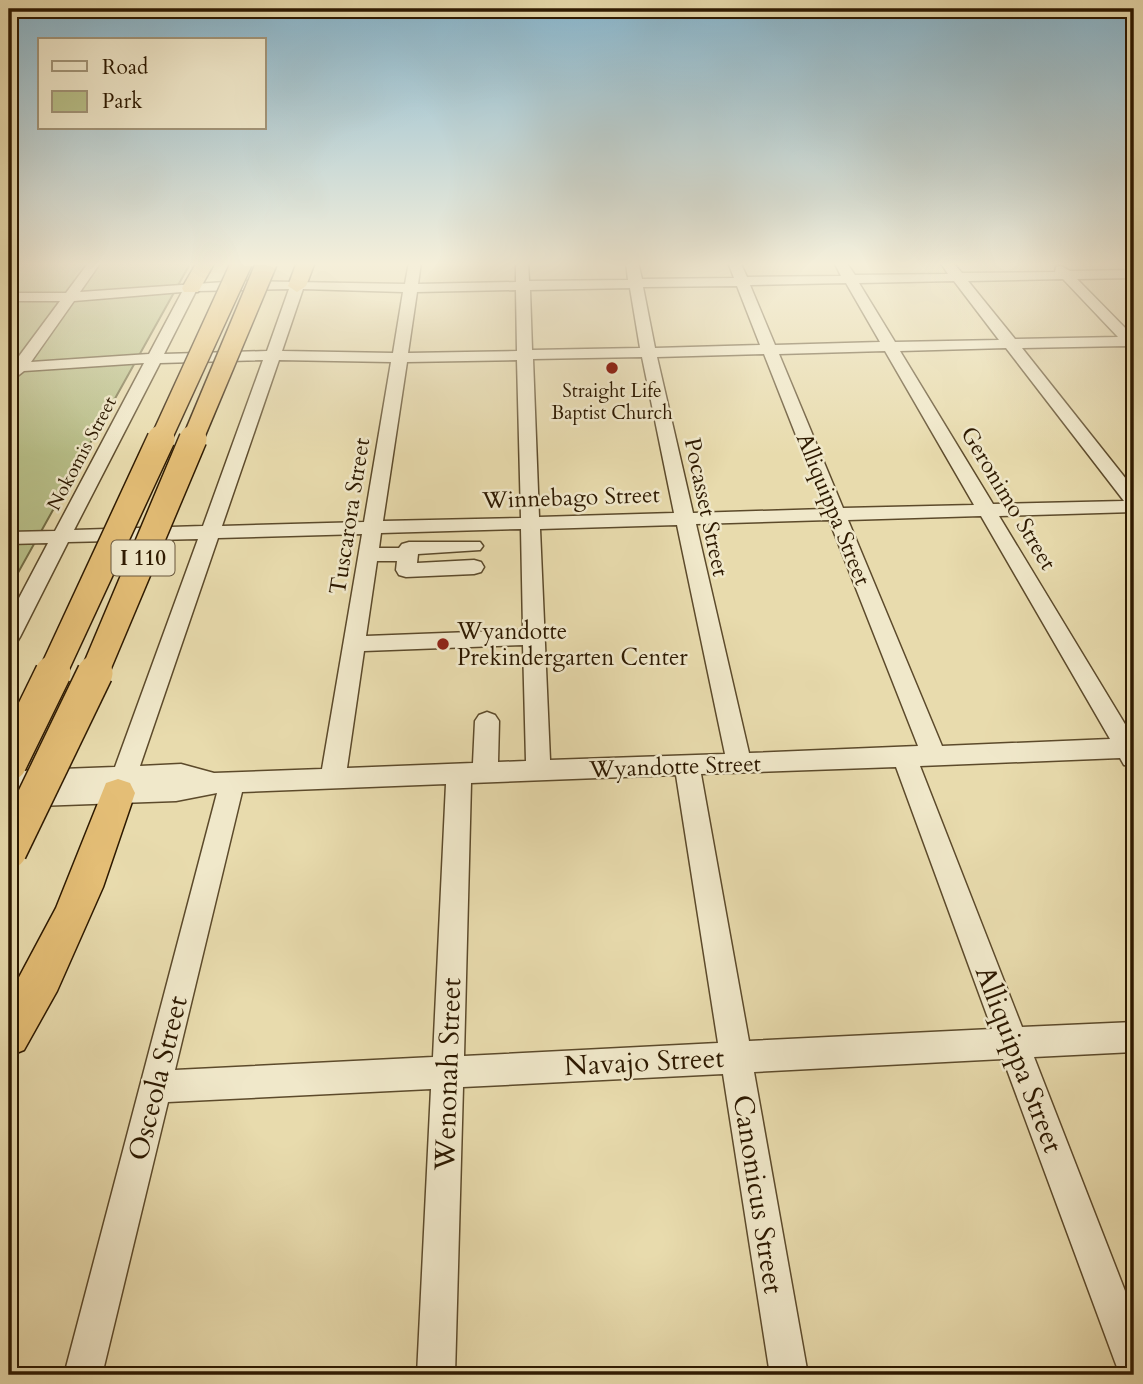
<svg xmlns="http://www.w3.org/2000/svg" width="1143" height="1384" font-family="Cardo,serif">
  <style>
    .green { fill: #b8c089; stroke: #726c44; stroke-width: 2 }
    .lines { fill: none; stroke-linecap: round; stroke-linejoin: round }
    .minor-casing { stroke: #5c4a2b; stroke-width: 3 }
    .highway-casing { stroke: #2d1900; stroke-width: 3 }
    .minor { fill: #f0e8ca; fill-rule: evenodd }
    .highway { fill: #e4be76; fill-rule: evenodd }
    .highway-bridge-far2-casing { stroke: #2d1900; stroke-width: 23; stroke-linecap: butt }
    .highway-bridge-far1-casing { stroke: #2d1900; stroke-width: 30; stroke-linecap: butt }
    .highway-bridge-casing { stroke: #2d1900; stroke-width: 38; stroke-linecap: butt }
    .highway-bridge-far2 { stroke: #e4be76; stroke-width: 20 }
    .highway-bridge-far1 { stroke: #e4be76; stroke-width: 27 }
    .highway-bridge { stroke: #e4be76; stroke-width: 35 }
    .poi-dot { fill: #8f2418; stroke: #f0e8ca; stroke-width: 2.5 }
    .labels { text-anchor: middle; stroke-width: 5; stroke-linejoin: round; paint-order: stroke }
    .far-poi-label { font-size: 19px; fill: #2d1900; stroke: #f0e8ca }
    .far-street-label { font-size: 19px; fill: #2d1900; stroke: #f0e8ca }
    .shield { fill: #f0e8ca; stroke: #68573d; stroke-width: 2 }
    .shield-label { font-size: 21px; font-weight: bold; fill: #2d1900 }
    .street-label { font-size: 23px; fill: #2d1900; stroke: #f0e8ca }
    .poi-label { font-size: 23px; fill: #2d1900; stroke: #f0e8ca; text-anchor: start }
    .near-street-label { font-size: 28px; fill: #2d1900; stroke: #f0e8ca }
  </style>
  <rect width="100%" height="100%" fill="#e8dbad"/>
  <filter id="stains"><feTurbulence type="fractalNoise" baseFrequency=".00286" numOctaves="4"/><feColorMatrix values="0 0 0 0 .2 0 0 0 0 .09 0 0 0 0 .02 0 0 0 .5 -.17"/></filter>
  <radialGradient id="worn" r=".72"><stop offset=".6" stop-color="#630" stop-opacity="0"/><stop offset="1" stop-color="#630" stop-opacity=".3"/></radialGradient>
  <polygon class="green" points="9,262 191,262 9,589"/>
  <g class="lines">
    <defs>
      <path id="minor" d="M 89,262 L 101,262 L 80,292 L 239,281 L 405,284 L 409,262 L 421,262 L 418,284 L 516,282 L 516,262 L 528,262 L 529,281 L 628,280 L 626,262 L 638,262 L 642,279 L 734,278 L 728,262 L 740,262 L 747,277 L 841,276 L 834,262 L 846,262 L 855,275 L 948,274 L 940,262 L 952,262 L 962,273 L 1055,272 L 1056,267 L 1061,266 L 1070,271 L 1134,270 L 1134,278 L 1077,279 L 1134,337 L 1134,349 L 1126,346 L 1022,348 L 1134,489 L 1134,512 L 999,516 L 1134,739 L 1134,767 L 1124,765 L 1120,758 L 920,766 L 1022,1027 L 1134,1022 L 1134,1052 L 1034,1057 L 1134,1314 L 1134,1375 L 1120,1375 L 1115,1362 L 1003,1059 L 754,1072 L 808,1375 L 770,1375 L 723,1074 L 463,1087 L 455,1375 L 417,1375 L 431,1089 L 168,1102 L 102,1375 L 64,1375 L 217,793 L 176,801 L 9,807 L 9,771 L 115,767 L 198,539 L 68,542 L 20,637 L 17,642 L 9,645 L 9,617 L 48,543 L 9,544 L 9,532 L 55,531 L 144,363 L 24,371 L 15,378 L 9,375 L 9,363 L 14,363 L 60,301 L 9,301 L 9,293 L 66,293 ZM 1063,279 L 1118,337 L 1015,339 L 968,281 ZM 954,281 L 999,340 L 895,342 L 859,283 ZM 846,283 L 880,342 L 775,345 L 750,285 ZM 737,286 L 760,345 L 655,348 L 643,287 ZM 630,288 L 640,348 L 532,350 L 530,290 ZM 289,289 L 267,351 L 164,354 L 196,291 ZM 303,289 L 403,292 L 393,353 L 282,351 ZM 516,290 L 517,351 L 408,353 L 417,292 ZM 182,292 L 149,354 L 31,362 L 74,301 ZM 1006,348 L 1124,501 L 993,504 L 900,351 ZM 885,351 L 974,505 L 843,508 L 779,354 ZM 764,354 L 825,509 L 693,513 L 657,357 ZM 642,357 L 674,513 L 539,517 L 533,359 ZM 263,360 L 203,526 L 74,530 L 160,363 ZM 279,360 L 391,362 L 364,522 L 222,526 ZM 517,360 L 521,518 L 383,521 L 407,362 ZM 981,516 L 1110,739 L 942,746 L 848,520 ZM 829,520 L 918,746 L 749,753 L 696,524 ZM 677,525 L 725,754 L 550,760 L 540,529 ZM 521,529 L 523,630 L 366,636 L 377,561 L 397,561 L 396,570 L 399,575 L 406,577 L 474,574 L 481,572 L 484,567 L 481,562 L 474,560 L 417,563 L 418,554 L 480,550 L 483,546 L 480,542 L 409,542 L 402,544 L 399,548 L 379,548 L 381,533 ZM 362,534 L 322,769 L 214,773 L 181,764 L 140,766 L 218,538 ZM 523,645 L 526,761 L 498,762 L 499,721 L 495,715 L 487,712 L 479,715 L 475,721 L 473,763 L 347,768 L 364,651 ZM 896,767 L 992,1029 L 749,1041 L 701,774 ZM 676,775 L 718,1043 L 464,1056 L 471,783 ZM 446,784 L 433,1057 L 175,1070 L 242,792 Z"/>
      <g id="highway">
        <polygon points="197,262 215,262 198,292 184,292 182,288"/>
        <polygon points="297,262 315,262 306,286 297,292 288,286"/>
        <polygon points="118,779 130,783 135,793 103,887 57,991 24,1050 9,1056 9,996 56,908 106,783"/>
      </g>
    </defs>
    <use href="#minor" class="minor-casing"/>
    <use href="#highway" class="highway-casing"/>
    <use href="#minor" class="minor"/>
    <use href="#highway" class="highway"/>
    <defs>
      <g id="highway-bridge-far2">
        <polyline points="160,441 242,262"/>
        <polyline points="192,441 267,262"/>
      </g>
      <g id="highway-bridge-far1">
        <polyline points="52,674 161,439"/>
        <polyline points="94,674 193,439"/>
      </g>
      <g id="highway-bridge">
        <polyline points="9,763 53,673"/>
        <polyline points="9,851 95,673"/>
      </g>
    </defs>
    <use href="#highway-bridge-far2" class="highway-bridge-far2-casing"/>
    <use href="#highway-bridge-far1" class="highway-bridge-far1-casing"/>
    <use href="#highway-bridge" class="highway-bridge-casing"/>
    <use href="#highway-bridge-far2" class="highway-bridge-far2"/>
    <use href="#highway-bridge-far1" class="highway-bridge-far1"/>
    <use href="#highway-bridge" class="highway-bridge"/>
  </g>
  <linearGradient id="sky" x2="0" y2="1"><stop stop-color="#87b7d0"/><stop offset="0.58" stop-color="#f5efda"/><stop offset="1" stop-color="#f5efda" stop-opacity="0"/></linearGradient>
  <rect width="1143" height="455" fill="url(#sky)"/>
  <g class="poi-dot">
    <circle cx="612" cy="368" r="7"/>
    <circle cx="443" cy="644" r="7"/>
  </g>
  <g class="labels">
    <g class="far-poi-label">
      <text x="612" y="397">Straight Life<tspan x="612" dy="22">Baptist Church</tspan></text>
    </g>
    <g class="far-street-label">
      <text transform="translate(81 453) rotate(-62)" y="7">Nokomis Street</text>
    </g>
    <rect class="shield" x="111.5" y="540.5" width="63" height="35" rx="5"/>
    <g class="shield-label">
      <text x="143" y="565">I 110</text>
    </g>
    <g class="street-label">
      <text transform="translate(571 497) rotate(-2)" y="8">Winnebago Street</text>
      <text transform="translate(1009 498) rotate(59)" y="8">Geronimo Street</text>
      <text transform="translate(707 507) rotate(78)" y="8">Pocasset Street</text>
      <text transform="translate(834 509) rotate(68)" y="8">Alliquippa Street</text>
      <text transform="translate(349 516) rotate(-81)" y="8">Tuscarora Street</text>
      <text transform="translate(675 766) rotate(-2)" y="8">Wyandotte Street</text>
    </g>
    <g class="poi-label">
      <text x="457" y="639">Wyandotte<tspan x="457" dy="26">Prekindergarten Center</tspan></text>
    </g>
    <g class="near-street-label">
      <text transform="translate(1020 1059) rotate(69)" y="10">Alliquippa Street</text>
      <text transform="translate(644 1061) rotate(-3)" y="10">Navajo Street</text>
      <text transform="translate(447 1074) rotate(-88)" y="10">Wenonah Street</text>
      <text transform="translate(157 1078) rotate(-76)" y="10">Osceola Street</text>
      <text transform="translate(759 1194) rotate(81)" y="10">Canonicus Street</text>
    </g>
  </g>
  <rect width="1143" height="1384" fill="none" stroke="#e8dbad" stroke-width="35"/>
  <rect x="10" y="10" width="1122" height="1363" fill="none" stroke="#2d1900" stroke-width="3.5"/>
  <rect x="18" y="18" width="1108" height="1349" fill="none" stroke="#2d1900" stroke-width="2"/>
  <rect x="38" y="38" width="228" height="91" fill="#f0e8ca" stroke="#a29579" stroke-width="2"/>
  <rect x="52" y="61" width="35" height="10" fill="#f0e8ca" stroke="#a29579" stroke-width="2"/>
  <text x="102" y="74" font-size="21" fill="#2d1900">Road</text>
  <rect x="52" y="91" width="35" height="21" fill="#b8c089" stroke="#a29579" stroke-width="2"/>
  <text x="102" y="108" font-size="21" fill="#2d1900">Park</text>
  <rect width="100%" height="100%" filter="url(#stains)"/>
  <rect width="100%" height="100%" fill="url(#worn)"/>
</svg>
